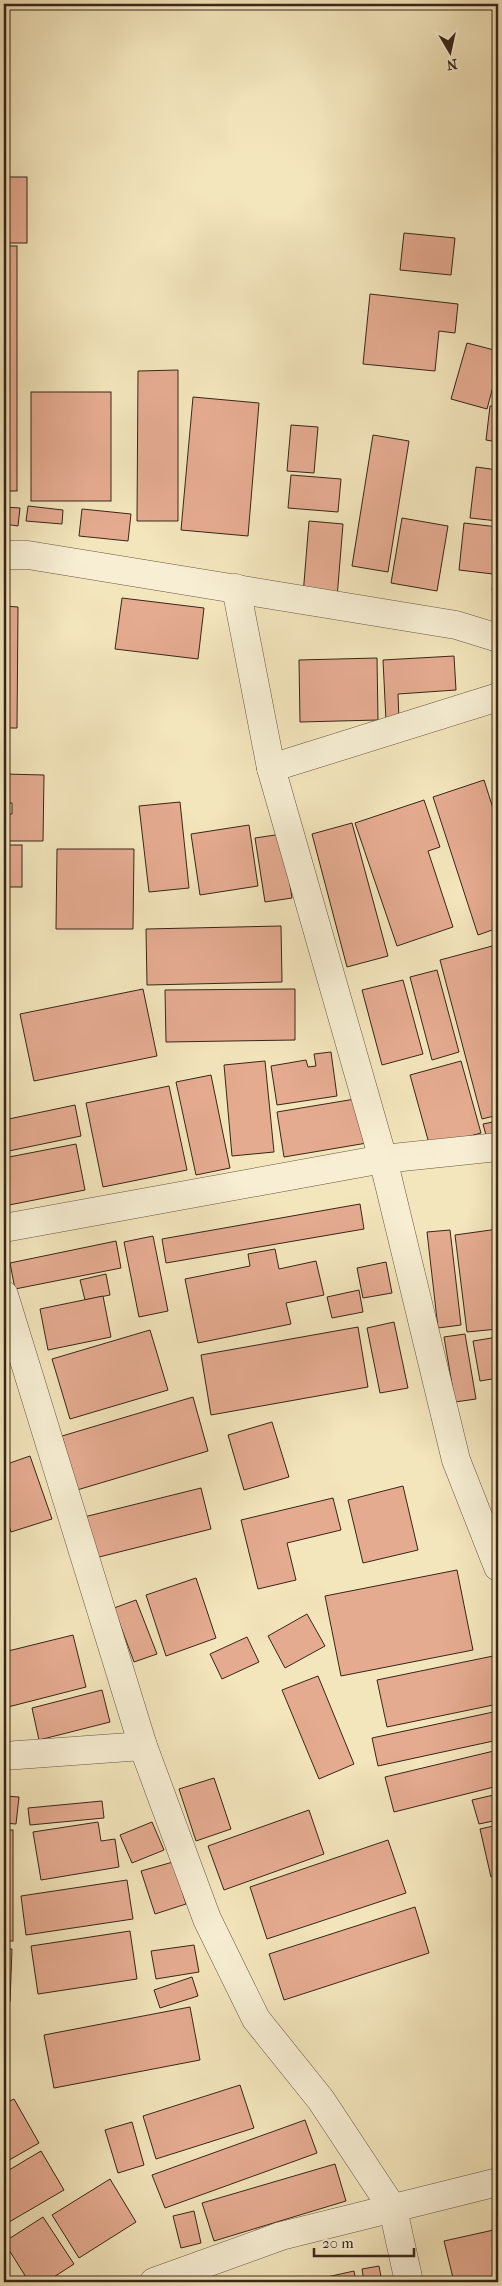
<svg xmlns="http://www.w3.org/2000/svg" width="502" height="2286" font-family="'IM FELL French Canon',serif">
  <style>
    .building { fill: #e5ab91; stroke: #382617 }
    .lines { fill: none; stroke-linecap: round; stroke-linejoin: round }
    .street-casing { stroke: #675640; stroke-width: 29 }
    .street { stroke: #f7eed3; stroke-width: 28 }
  </style>
  <rect width="100%" height="100%" fill="#f3e5bc"/>
  <filter id="stains"><feTurbulence type="fractalNoise" baseFrequency=".004" numOctaves="4"/><feColorMatrix values="0 0 0 0 .2 0 0 0 0 .09 0 0 0 0 .02 0 0 0 .5 -.17"/></filter>
  <radialGradient id="worn" r=".72"><stop offset=".6" stop-color="#630" stop-opacity="0"/><stop offset="1" stop-color="#630" stop-opacity=".3"/></radialGradient>
  <g class="building">
    <rect x="4" y="177" width="23" height="66"/>
    <polygon points="404,233 455,238 451,275 400,270"/>
    <rect x="4" y="246" width="13" height="245"/>
    <polygon points="370,294 458,304 455,333 439,331 435,371 363,364"/>
    <polygon points="467,343 498,351 498,368 487,409 451,399"/>
    <polygon points="178,370 178,521 137,521 138,371"/>
    <rect x="31" y="392" width="80" height="109"/>
    <polygon points="193,397 259,403 248,536 181,530"/>
    <polygon points="490,406 498,406 498,442 486,440"/>
    <polygon points="291,425 318,427 314,473 287,471"/>
    <polygon points="373,435 409,441 388,572 352,566"/>
    <polygon points="476,467 498,470 498,521 470,518"/>
    <polygon points="291,475 341,479 338,512 288,508"/>
    <polygon points="28,506 63,510 62,524 26,521"/>
    <polygon points="4,507 20,508 18,526 4,524"/>
    <polygon points="82,509 131,514 128,541 79,536"/>
    <polygon points="402,518 448,526 437,591 391,583"/>
    <polygon points="309,521 343,524 337,598 303,595"/>
    <polygon points="464,523 498,527 493,574 459,570"/>
    <polygon points="498,559 498,591 492,590"/>
    <polygon points="122,598 204,608 198,659 115,649"/>
    <polygon points="4,606 18,607 17,728 4,728"/>
    <polygon points="454,656 456,690 398,694 399,721 386,721 383,660"/>
    <polygon points="377,658 378,720 300,722 299,660"/>
    <polygon points="4,774 44,775 43,841 4,841 4,814 12,814 12,803 4,803"/>
    <polygon points="484,780 498,824 498,928 478,935 433,797"/>
    <polygon points="424,800 440,847 428,851 453,927 397,946 355,823"/>
    <polygon points="180,802 189,888 149,892 139,806"/>
    <polygon points="352,823 388,956 347,967 312,834"/>
    <polygon points="249,825 258,886 200,895 191,834"/>
    <polygon points="282,834 292,898 265,902 255,838"/>
    <rect x="4" y="845" width="18" height="42"/>
    <polygon points="57,849 134,849 133,929 56,929"/>
    <polygon points="281,926 282,982 147,985 146,929"/>
    <polygon points="496,945 498,952 498,1115 482,1119 440,960"/>
    <polygon points="437,970 459,1052 432,1060 410,977"/>
    <polygon points="403,980 423,1054 382,1065 362,990"/>
    <polygon points="143,989 157,1056 34,1081 20,1014"/>
    <polygon points="295,989 295,1040 166,1042 165,990"/>
    <polygon points="331,1052 337,1096 277,1105 271,1066 306,1060 308,1067 316,1066 314,1054"/>
    <polygon points="265,1061 274,1152 232,1156 224,1065"/>
    <polygon points="461,1061 481,1133 430,1147 410,1075"/>
    <polygon points="211,1075 230,1168 196,1175 176,1082"/>
    <polygon points="169,1086 187,1170 103,1187 86,1103"/>
    <polygon points="361,1098 367,1143 284,1157 277,1112"/>
    <polygon points="75,1105 81,1136 4,1152 4,1120"/>
    <polygon points="498,1121 498,1137 487,1139 483,1124"/>
    <polygon points="76,1144 85,1190 4,1206 4,1158"/>
    <polygon points="360,1204 364,1229 166,1263 162,1239"/>
    <polygon points="498,1229 498,1329 467,1332 455,1235"/>
    <polygon points="450,1230 461,1325 438,1328 427,1232"/>
    <polygon points="153,1236 168,1311 139,1317 124,1242"/>
    <polygon points="116,1241 121,1268 15,1289 10,1263"/>
    <polygon points="275,1249 279,1269 316,1261 324,1295 286,1303 291,1324 198,1343 185,1279 250,1266 248,1254"/>
    <polygon points="386,1262 392,1293 363,1298 357,1268"/>
    <polygon points="106,1274 110,1295 85,1300 80,1280"/>
    <polygon points="359,1290 363,1312 332,1318 327,1297"/>
    <polygon points="103,1296 111,1337 48,1350 40,1309"/>
    <polygon points="394,1322 408,1388 380,1393 367,1328"/>
    <polygon points="358,1327 368,1387 211,1415 201,1355"/>
    <polygon points="150,1330 168,1390 70,1419 52,1359"/>
    <polygon points="465,1334 476,1399 455,1402 444,1337"/>
    <polygon points="498,1337 498,1378 480,1381 473,1341"/>
    <polygon points="193,1397 208,1451 77,1490 62,1436"/>
    <polygon points="272,1422 289,1477 244,1490 228,1435"/>
    <polygon points="30,1456 52,1519 11,1532 4,1511 4,1465"/>
    <polygon points="403,1486 418,1550 363,1563 348,1500"/>
    <polygon points="201,1488 211,1529 95,1558 84,1517"/>
    <polygon points="333,1498 341,1530 287,1543 296,1580 258,1589 241,1520"/>
    <polygon points="457,1570 473,1650 341,1676 325,1596"/>
    <polygon points="196,1578 216,1638 166,1656 146,1595"/>
    <polygon points="136,1600 157,1654 134,1662 114,1608"/>
    <polygon points="307,1614 325,1646 285,1668 268,1636"/>
    <polygon points="73,1635 86,1687 4,1708 4,1652"/>
    <polygon points="247,1637 259,1662 222,1679 210,1654"/>
    <polygon points="498,1655 498,1704 387,1727 377,1680"/>
    <polygon points="318,1676 354,1764 319,1779 282,1690"/>
    <polygon points="102,1690 110,1722 39,1740 32,1708"/>
    <polygon points="498,1711 498,1740 378,1766 372,1738"/>
    <polygon points="498,1750 498,1786 394,1812 385,1777"/>
    <polygon points="214,1778 231,1829 196,1841 179,1789"/>
    <polygon points="498,1794 498,1820 479,1824 472,1800"/>
    <polygon points="4,1796 19,1797 16,1824 4,1823"/>
    <polygon points="102,1801 104,1818 30,1825 28,1808"/>
    <polygon points="309,1810 324,1854 224,1890 208,1846"/>
    <polygon points="98,1822 101,1841 115,1839 119,1867 41,1880 33,1832"/>
    <polygon points="152,1822 164,1850 132,1863 120,1835"/>
    <polygon points="498,1825 498,1875 491,1877 480,1829"/>
    <rect x="4" y="1830" width="9" height="111"/>
    <polygon points="388,1840 406,1893 267,1939 250,1887"/>
    <polygon points="173,1862 186,1904 155,1914 141,1871"/>
    <polygon points="127,1880 133,1919 26,1935 21,1896"/>
    <polygon points="415,1907 429,1953 284,2000 269,1954"/>
    <polygon points="130,1931 137,1979 38,1994 31,1946"/>
    <polygon points="194,1945 199,1972 156,1979 151,1951"/>
    <polygon points="4,1949 12,1949 10,2002 4,2001"/>
    <polygon points="192,1977 198,1996 160,2008 154,1990"/>
    <polygon points="190,2007 200,2060 54,2088 44,2035"/>
    <polygon points="240,2085 254,2128 156,2159 143,2116"/>
    <polygon points="14,2099 39,2143 4,2163 4,2104"/>
    <polygon points="305,2120 317,2153 165,2208 152,2175"/>
    <polygon points="132,2122 144,2165 118,2173 105,2130"/>
    <polygon points="41,2151 64,2190 4,2225 4,2173"/>
    <polygon points="335,2164 346,2201 214,2241 202,2203"/>
    <polygon points="110,2179 136,2222 79,2258 52,2215"/>
    <polygon points="194,2211 201,2243 181,2248 173,2216"/>
    <polygon points="43,2217 74,2264 46,2282 29,2282 4,2242"/>
    <polygon points="498,2229 498,2282 454,2282 444,2241"/>
    <polygon points="379,2266 382,2282 364,2282 362,2269"/>
    <polygon points="354,2271 356,2282 318,2282 318,2279"/>
  </g>
  <g class="lines">
    <defs>
      <g id="street">
        <polyline points="4,555 28,555 456,625 498,638"/>
        <polyline points="236,588 271,768 383,1159 456,1460 498,1567"/>
        <polyline points="271,768 498,697"/>
        <polyline points="4,1228 383,1159 498,1147"/>
        <polyline points="4,1295 143,1746 207,1919 256,2019 321,2100 393,2209 409,2282"/>
        <polyline points="4,1756 143,1746"/>
        <polyline points="154,2282 281,2236 498,2182"/>
      </g>
    </defs>
    <use href="#street" class="street-casing"/>
    <use href="#street" class="street"/>
  </g>
  <rect width="502" height="2286" fill="none" stroke="#f3e5bc" stroke-width="20"/>
  <rect x="5" y="5" width="492" height="2276" fill="none" stroke="#382617" stroke-width="2.5"/>
  <rect x="10" y="10" width="482" height="2266" fill="none" stroke="#382617"/>
  <g transform="translate(450 52) rotate(171)" stroke="#f7eed3" stroke-width="4" paint-order="stroke">
  <path d="M0-4L9 19L0 12L-9 19Z" fill="#382617"/>
  <text y="-8" font-size="14" font-weight="bold" text-anchor="middle" fill="#382617">N</text>
  </g>
  <path d="M314 2248v8h100v-8" fill="none" stroke="#382617" stroke-width="2.5"/>
  <text x="322" y="2248" font-size="15" fill="#382617" stroke="#f7eed3" stroke-width="4" paint-order="stroke">20 m</text>
  <rect width="100%" height="100%" filter="url(#stains)"/>
  <rect width="100%" height="100%" fill="url(#worn)"/>
</svg>
